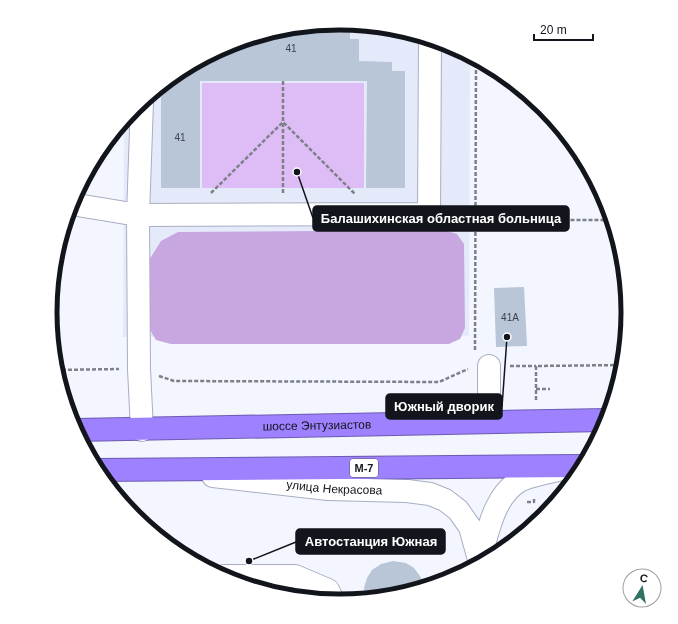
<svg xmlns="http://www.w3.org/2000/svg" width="678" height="624" font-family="Helvetica,sans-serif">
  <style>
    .built { fill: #e5eafb }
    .green { fill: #debdf6 }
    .forest { fill: #c8a7e0 }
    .building { fill: #b8c6d7 }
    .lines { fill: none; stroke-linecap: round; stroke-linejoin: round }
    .minor-casing { stroke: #a8aec2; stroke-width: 24 }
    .highway-casing { stroke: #6d5bb0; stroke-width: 24 }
    .path { stroke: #7e8088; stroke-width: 2.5; stroke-dasharray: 4 2; stroke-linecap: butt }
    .minor { stroke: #fff; stroke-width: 22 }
    .highway { stroke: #9e81ff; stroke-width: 22 }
    .labels { text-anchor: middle; stroke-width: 3; stroke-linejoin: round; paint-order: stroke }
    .number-label { font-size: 10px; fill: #3c414b }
    .shield { fill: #fff; stroke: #5a5b60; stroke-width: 1 }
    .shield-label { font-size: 11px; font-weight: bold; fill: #13151c }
    .street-label { font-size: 12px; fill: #13151c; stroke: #fff }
    .rim { fill: none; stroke: #13151c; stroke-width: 5 }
    .leader { fill: none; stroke: #13151c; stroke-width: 1.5 }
    .callout-dot { fill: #13151c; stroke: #fff; stroke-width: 1.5 }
    .callout { fill: #13151c; stroke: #13151c; stroke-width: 1.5 }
    .callout-label { font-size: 13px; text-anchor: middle; font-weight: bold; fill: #fff }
  </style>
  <rect width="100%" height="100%" fill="#f3f6fe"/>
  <polygon class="built" points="339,23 396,29 450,45 470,56 469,336 123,337 124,120 135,107 179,72 229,45 283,29"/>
  <g class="green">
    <rect x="202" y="83" width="162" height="105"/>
    <polygon points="620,246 622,256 628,312 622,369 620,369"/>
  </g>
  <polygon class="forest" points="444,230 457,234 464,244 465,328 460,339 449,344 171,344 156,340 150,330 149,260 161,241 178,232"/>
  <g class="building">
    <polygon points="339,23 350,24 350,39 359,39 359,61 392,62 392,71 405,71 405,188 366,188 367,81 200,81 200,188 161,188 161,86 179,72 229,45 283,29"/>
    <polygon points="524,287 527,346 496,347 494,288"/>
    <polygon points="393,561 406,563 414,568 420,576 425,587 395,595 365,598 364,588 367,578 372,570 381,564"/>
  </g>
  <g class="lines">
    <defs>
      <g id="minor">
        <polyline points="142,102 138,215 429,214 430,39"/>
        <polyline points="71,204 138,215 139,369 142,430"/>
        <polyline points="489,366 489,422"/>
        <path id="s1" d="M 213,476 L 328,489 L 407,491 L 430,494 L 445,500 L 458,510 L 470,527 L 480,563"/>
        <path d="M 480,559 C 488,532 494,494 521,480 C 533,475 545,473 558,470"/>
        <polyline points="224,576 295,576 328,590 333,600"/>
      </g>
      <g id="highway">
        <path id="s2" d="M 76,430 L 607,420"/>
        <polyline points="97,470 583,466"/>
      </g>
    </defs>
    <use href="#minor" class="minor-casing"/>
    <use href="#highway" class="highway-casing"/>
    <g class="path">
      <polyline points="283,81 283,195"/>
      <polyline points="211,193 283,122 355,194"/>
      <polyline points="475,225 499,220 602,220 612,222"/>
      <polyline points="475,350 476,59"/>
      <polyline points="510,366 536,366"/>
      <polyline points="56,370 119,369"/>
      <polyline points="159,376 174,381 439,382 468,369"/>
      <polyline points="536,389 550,389"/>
      <polyline points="536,400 536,366 623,365"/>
      <polyline points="527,502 534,502 534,497"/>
    </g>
    <use href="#minor" class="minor"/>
    <use href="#highway" class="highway"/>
  </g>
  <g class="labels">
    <g class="number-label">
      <text x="291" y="52">41</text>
      <text x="180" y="141">41</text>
      <text x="510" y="321">41А</text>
    </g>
    <rect class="shield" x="350" y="459" width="28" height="18" rx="3"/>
    <g class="shield-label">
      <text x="364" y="472">М-7</text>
    </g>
    <g class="street-label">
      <text dy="4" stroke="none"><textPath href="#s2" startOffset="241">шоссе Энтузиастов</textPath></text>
      <text dy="4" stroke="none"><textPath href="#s1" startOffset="122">улица Некрасова</textPath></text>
    </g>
  </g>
  <path d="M0 0H678V624H0ZM57 312a282 282 0 1 1 564 0a282 282 0 1 1-564 0Z" fill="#fff" fill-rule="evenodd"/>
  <path class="rim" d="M57 312a282 282 0 1 1 564 0a282 282 0 1 1-564 0Z"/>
  <path class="leader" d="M297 172L313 218M507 337L502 407M249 561L296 542"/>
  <g class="callout-dot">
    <circle cx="297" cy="172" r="4"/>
    <circle cx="507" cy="337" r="4"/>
    <circle cx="249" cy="561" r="4"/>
  </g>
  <g class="callout">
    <rect x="313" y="206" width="256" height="25" rx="4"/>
    <rect x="386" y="394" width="116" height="25" rx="4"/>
    <rect x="296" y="529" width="149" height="25" rx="4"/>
  </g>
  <g class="callout-label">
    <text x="441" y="223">Балашихинская областная больница</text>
    <text x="444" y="411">Южный дворик</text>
    <text x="371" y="546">Автостанция Южная</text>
  </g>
  <g transform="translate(642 588) rotate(11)"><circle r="19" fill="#ffffff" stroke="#a1a1a4"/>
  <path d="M0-3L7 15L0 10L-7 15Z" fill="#2e7264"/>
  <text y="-6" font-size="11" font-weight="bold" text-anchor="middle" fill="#13151c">С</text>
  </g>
  <path d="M534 34v6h59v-6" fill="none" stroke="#13151c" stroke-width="2"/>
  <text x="540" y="34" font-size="12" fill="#13151c" stroke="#ffffff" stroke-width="3" paint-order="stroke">20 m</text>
</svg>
